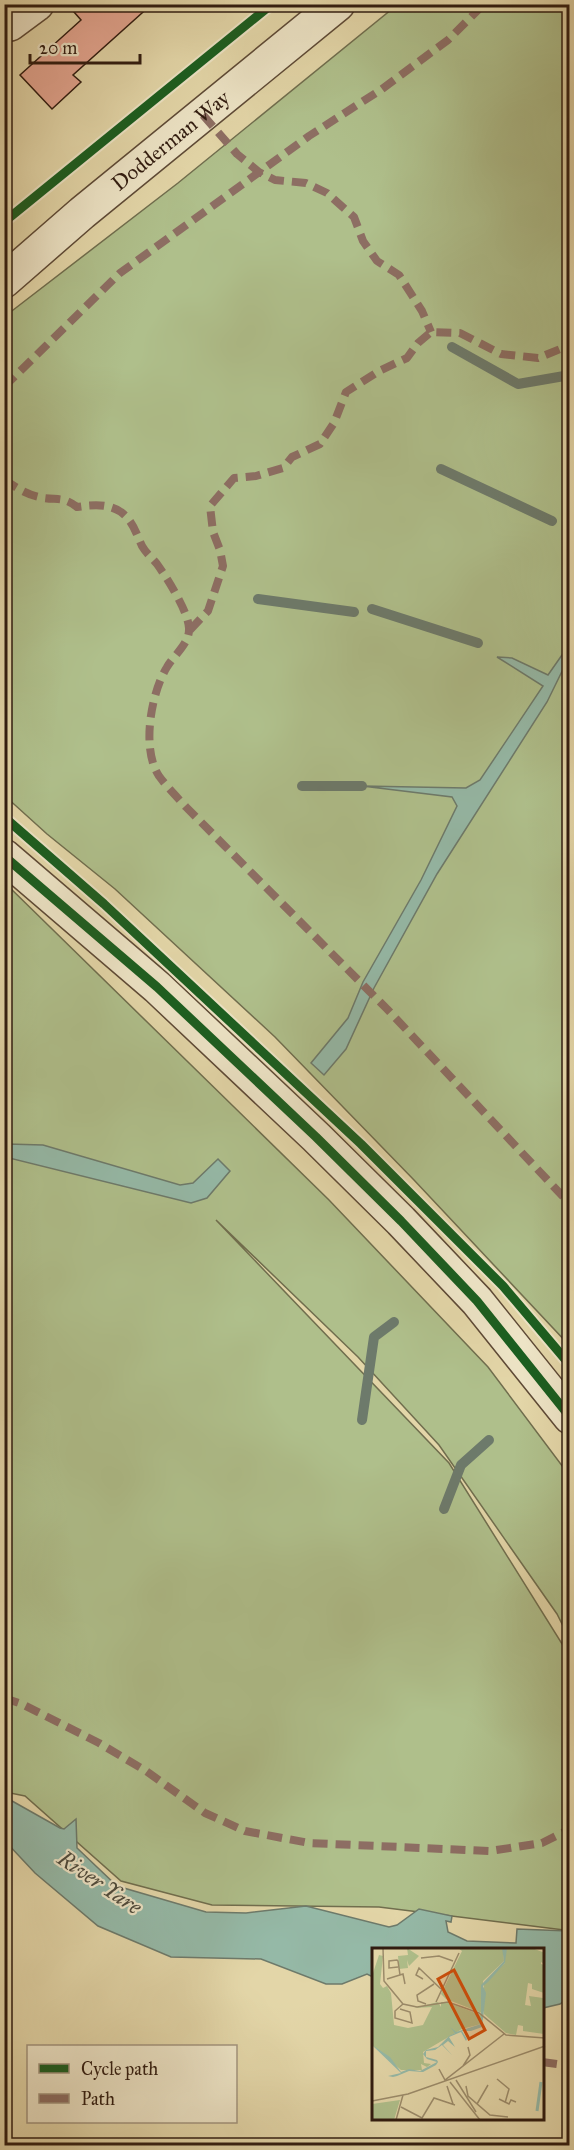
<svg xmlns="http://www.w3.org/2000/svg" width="574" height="2150" font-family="'IM FELL Great Primer',serif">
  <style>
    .green { fill: #afbf8b; stroke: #706e4e; stroke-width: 1.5 }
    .water { fill: #95b9a7; stroke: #6d7a6b; stroke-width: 1.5 }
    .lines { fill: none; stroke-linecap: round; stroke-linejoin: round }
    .stream { stroke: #6d7a6b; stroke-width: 10 }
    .building { fill: #e5a691; stroke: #311c10; stroke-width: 1.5 }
    .minor-casing { stroke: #5e4a36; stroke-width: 36 }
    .minor { stroke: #ede4c6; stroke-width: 33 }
    .quiet { stroke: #8d6e63; stroke-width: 8; stroke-dasharray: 15 8; stroke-linecap: butt }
    .cycleway-casing { stroke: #ede4c6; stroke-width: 13 }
    .cycleway { stroke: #1b5e20; stroke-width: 9 }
    .labels { text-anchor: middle; stroke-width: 4.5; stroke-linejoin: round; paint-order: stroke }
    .street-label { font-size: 21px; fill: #311c10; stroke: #ede4c6 }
    .water-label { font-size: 22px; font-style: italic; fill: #4f4b3d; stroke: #ede4c6 }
    .inset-river { fill: none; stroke: #95b9a7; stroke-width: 3 }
    .inset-road { fill: none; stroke: #9c8c6b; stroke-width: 1.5 }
    .view { fill: #cd500d; fill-opacity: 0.15; stroke: #cd500d; stroke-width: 3 }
    .inset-edge { fill: none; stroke: #311c10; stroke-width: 3 }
  </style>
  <rect width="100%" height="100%" fill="#e3d6a8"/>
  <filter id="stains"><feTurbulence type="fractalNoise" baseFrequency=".00333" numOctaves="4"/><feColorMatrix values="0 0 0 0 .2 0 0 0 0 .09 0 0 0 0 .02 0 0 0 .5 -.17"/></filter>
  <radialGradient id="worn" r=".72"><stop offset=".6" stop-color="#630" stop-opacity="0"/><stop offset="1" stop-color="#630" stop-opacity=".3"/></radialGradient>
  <g class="green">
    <polygon points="397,5 569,5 569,1345 414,1180 275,1037 115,889 47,834 5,796 4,317 178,183"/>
    <polygon points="4,882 329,1200 488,1367 569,1475 569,1638 557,1614 439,1445 358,1357 216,1220 449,1463 569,1655 570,1927 564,1930 379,1907 212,1905 121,1881 25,1796 5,1792"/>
  </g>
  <g class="water">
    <polygon points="569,645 569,657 547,702 437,874 374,988 346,1049 324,1075 311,1063 348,1018 363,982 421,880 457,806 452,797 362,786 466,788 480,780 543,686 497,657 512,658 548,675"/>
    <polygon points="7,1144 43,1145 180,1185 193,1183 218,1159 230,1171 207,1198 191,1203 5,1157 5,1146"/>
    <polygon points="5,1797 60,1828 64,1829 76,1819 77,1848 117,1886 206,1912 246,1913 306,1906 389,1927 397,1925 419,1909 452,1916 451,1922 446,1921 448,1932 467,1941 516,1943 517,1929 569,1931 569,1997 560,2004 543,2008 542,1949 373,1949 373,1977 367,1974 342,1984 326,1984 261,1959 171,1957 98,1926 35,1873 5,1841"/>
  </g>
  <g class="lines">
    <g class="stream">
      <polyline points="452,347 518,384 570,375"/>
      <polyline points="441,469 552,521"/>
      <polyline points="258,599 354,612"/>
      <polyline points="372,609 478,643"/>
      <polyline points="302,786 362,786"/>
      <polyline points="362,1420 374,1337 394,1322"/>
      <polyline points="444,1509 461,1465 489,1440"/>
    </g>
  </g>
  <polygon class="building" points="67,4 152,4 73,75 81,82 52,109 20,75 81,20"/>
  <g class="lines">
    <defs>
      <g id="minor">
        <polyline points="10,24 37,4"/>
        <path id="s1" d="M 4,281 L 82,213 L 338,4"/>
        <polyline points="4,856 157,987 316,1137 401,1221 477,1301 570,1417"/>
      </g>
    </defs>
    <use href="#minor" class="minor-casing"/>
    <use href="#minor" class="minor"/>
    <g class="quiet">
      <polyline points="203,115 237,154 259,172 275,180 306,183 327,193 354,217 363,241 377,261 399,275 422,311 431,332"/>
      <polyline points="4,387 120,273 309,136 382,89 448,40 484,4"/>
      <path d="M 4,479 C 16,488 29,496 44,498 C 59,500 64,497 77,507 C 92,505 107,503 121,512 C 133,521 136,533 142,546 C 146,553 152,558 157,564 C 167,578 188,611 189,628 C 190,643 174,655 167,667 C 151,693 141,749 159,776 C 167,787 177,797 186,807 L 387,1009 L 570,1204"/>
      <polyline points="190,630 208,611 223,566 220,550 213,532 210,506 234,478 256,476 283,468 292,457 320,444 334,423 346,392 379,371 407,358 418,343 431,332 460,333 501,354 538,358 570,345"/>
      <polyline points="4,1698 22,1704 99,1743 146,1771 205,1813 245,1831 309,1843 490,1851 542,1843 570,1829"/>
      <polyline points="542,2062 564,2065 570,2071"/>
    </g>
    <defs>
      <g id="cycleway">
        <polyline points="4,222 272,4"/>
        <polyline points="4,817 104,904 361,1144 503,1286 570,1365"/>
        <polyline points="4,856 157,987 316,1137 401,1221 477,1301 570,1417"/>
      </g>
    </defs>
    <use href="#cycleway" class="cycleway-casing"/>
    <use href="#cycleway" class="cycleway"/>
  </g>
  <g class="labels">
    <g class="street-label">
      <text dy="7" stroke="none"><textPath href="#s1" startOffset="218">Dodderman Way</textPath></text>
    </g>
    <g class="water-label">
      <text transform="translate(100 1882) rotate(34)" y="8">River Yare</text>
    </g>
  </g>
  <g transform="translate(372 1948)">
    <rect width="172" height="172" fill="#e3d6a8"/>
    <path d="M 35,0 L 47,8 L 37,18 L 35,12 L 36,20 L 27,21 L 26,8 L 36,7 ZM 86,0 L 131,1 L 132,13 L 111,33 L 110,65 L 74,51 L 69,46 L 90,3 ZM 160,0 L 173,5 L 172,16 L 169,14 L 169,16 L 172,17 L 172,86 L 151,83 L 151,78 L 146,77 L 144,87 L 134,85 L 112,66 L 112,36 L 133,15 L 133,1 ZM 156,35 L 160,36 L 160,41 L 172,45 L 171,50 L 157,48 L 159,58 L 153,57 ZM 7,7 L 11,8 L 8,36 L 11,40 L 15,38 L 19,45 L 22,77 L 36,80 L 51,77 L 60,59 L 42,60 L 66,54 L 69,59 L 69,54 L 74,54 L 109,67 L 109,76 L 90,81 L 51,104 L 52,115 L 59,116 L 55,119 L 49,116 L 50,122 L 29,122 L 0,97 L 0,28 ZM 28,152 L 22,172 L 0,172 L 0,156 Z" fill="#afbf8b" fill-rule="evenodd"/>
    <path d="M 130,0 L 135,0 L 133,15 L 116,34 L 111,38 L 114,45 L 110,79 L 99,83 L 90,83 L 95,91 L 94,93 L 89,84 L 77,89 L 83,99 L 76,93 L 71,97 L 80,107 L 70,97 L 63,102 L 54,103 L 54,109 L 65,112 L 66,114 L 64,117 L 51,124 L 37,123 L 25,128 L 21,129 L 16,128 L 29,125 L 0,97 L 18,109 L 29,124 L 37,121 L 48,123 L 65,114 L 55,111 L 51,106 L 54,102 L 66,99 L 77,88 L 83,85 L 78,79 L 84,84 L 109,76 L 109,37 L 132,13 Z" fill="#95b9a7"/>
    <path class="inset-river" d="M 165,163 L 169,134"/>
    <path class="inset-road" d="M 11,0 L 12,33 L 31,56 L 45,59 L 76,54 L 107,65 L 134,87 L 173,90M 49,10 L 67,8 L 81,13M 26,19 L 17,20 L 17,13 L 25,12 L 26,13 L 28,27M 15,31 L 31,26 L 33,36M 51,31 L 44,27 L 47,20 L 69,41M 64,54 L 87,5M 54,56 L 46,53 L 45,47 L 62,36M 28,61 L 38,64 L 40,75 L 23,70 L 23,63 L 31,56M 91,118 L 98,107 L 96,99M 67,121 L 73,132 L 132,86M 125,131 L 137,141 L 133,155M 84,132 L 104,164M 78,134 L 108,172M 75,138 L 81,156M 94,138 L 96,148 L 118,167 L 136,169M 127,151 L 137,156 L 139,152 L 144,154M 0,153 L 36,146 L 173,98M 105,156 L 116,137M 29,159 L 50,170 L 62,150 L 83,157M 24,172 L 31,147"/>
    <path class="view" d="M 82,22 L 113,82 L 97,91 L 66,31 Z"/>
    <rect width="172" height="172" class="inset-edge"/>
  </g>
  <rect width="574" height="2150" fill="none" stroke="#e3d6a8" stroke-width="24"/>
  <rect x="6" y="6" width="562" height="2138" fill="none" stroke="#311c10" stroke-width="3"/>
  <rect x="12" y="12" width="550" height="2126" fill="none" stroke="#311c10" stroke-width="1.5"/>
  <rect x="27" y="2045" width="210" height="78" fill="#ede4c6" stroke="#a2947d" stroke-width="1.5"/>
  <rect x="39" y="2064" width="30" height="9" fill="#1b5e20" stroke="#a2947d" stroke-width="1.5"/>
  <text x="81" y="2075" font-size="18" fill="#311c10">Cycle path</text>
  <rect x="39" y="2094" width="30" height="9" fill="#8d6e63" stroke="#a2947d" stroke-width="1.5"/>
  <text x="81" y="2105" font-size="18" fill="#311c10">Path</text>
  <path d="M30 54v9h110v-9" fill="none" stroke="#311c10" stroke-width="3"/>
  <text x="39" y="54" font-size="18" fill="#311c10" stroke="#ede4c6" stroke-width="4.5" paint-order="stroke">20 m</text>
  <rect width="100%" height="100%" filter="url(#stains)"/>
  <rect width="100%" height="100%" fill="url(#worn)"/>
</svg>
